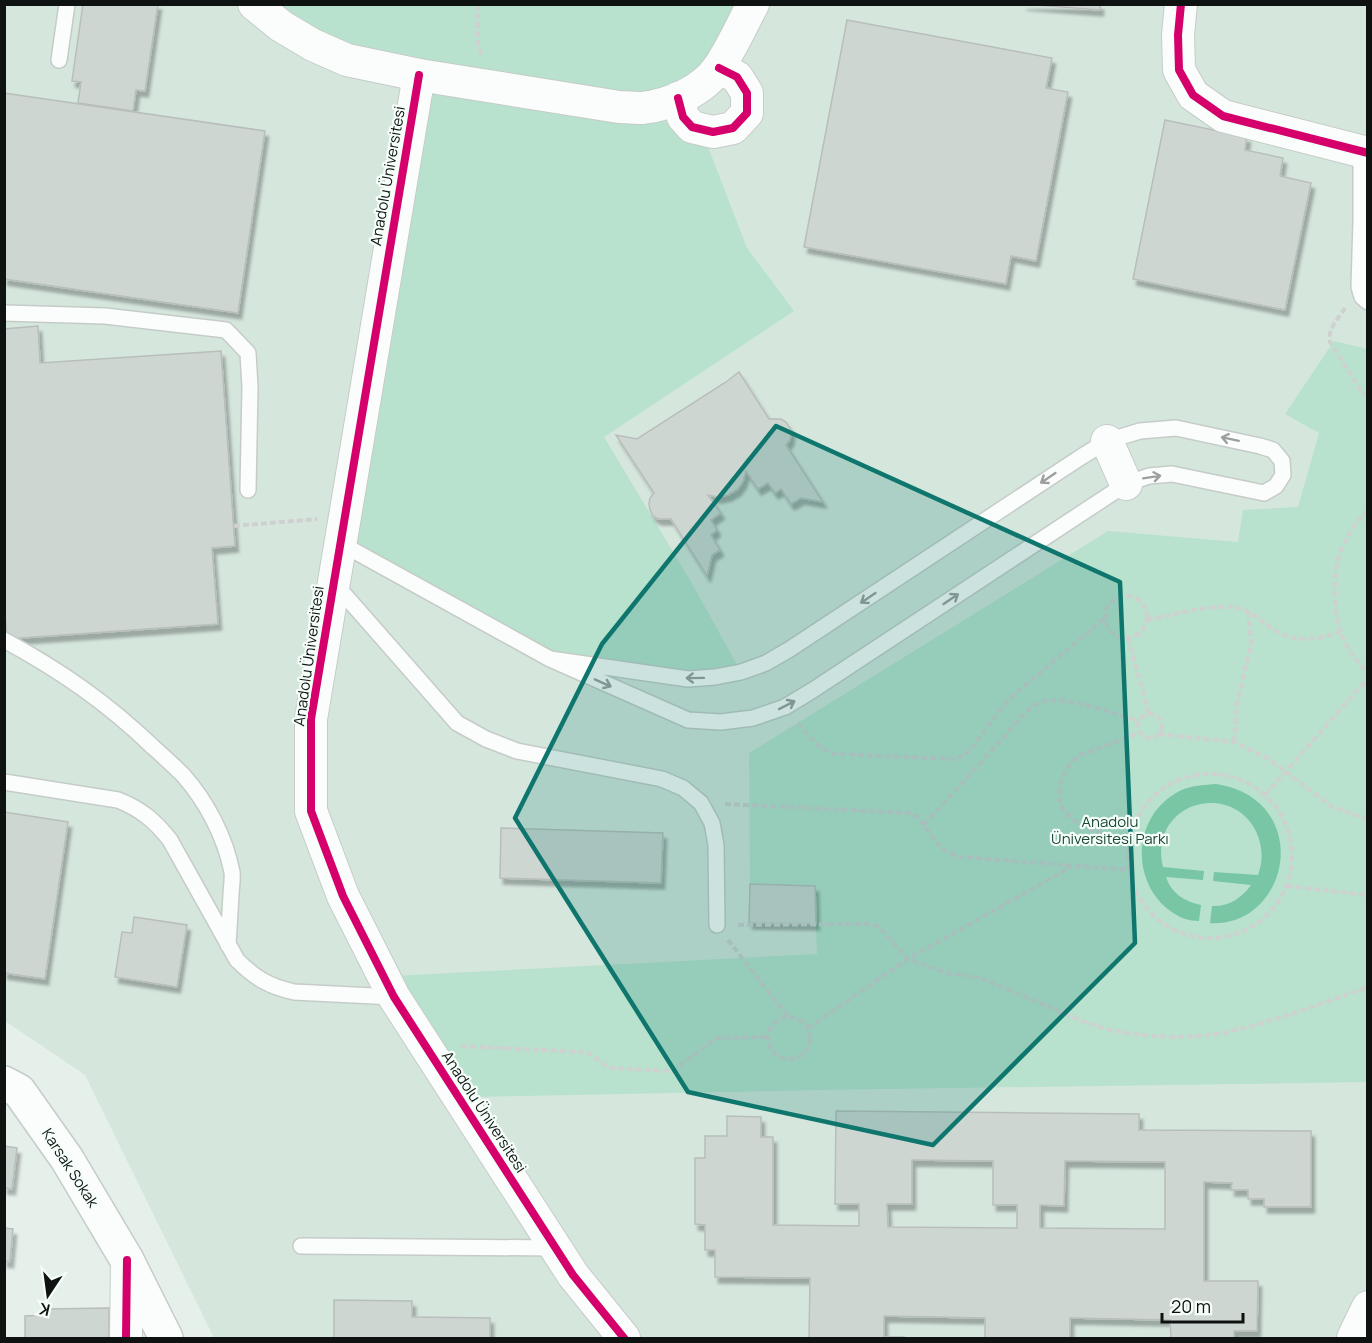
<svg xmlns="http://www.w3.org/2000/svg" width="1372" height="1343" font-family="Manrope,sans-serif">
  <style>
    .built { fill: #d5e6dd }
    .green { fill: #b8e2cd }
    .water { fill: #79c6a5 }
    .building { fill: #ced6d2; stroke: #b8bebb; stroke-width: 1.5; fill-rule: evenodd; filter: url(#shadow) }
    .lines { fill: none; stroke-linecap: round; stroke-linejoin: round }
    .service-casing { stroke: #c5ccc8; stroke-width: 18 }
    .minor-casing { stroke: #c5ccc8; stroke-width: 34 }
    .secondary-casing { stroke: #c5ccc8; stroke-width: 36 }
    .path { stroke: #ced1d0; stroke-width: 4; stroke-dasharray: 6 3; stroke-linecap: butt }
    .service { stroke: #fbfdfc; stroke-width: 15 }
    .minor { stroke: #fbfdfc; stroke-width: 32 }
    .secondary { stroke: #fbfdfc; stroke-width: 33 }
    .cycleway-casing { stroke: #f5fef9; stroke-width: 11 }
    .cycleway { stroke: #d6006c; stroke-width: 8 }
    .oneway { stroke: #9c9f9e }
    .marked { fill: #0f766e; fill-opacity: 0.2; stroke: #0f766e; stroke-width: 4.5; stroke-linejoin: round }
    .labels { text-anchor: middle; stroke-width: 4.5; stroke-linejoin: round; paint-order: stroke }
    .street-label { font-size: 15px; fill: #0e1311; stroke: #f5fef9 }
    .park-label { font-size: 15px; fill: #1b4734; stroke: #f5fef9 }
  </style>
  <defs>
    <filter id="shadow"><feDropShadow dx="3.5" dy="6" stdDeviation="1.5" flood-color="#0004"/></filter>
  </defs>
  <rect width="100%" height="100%" fill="#e6f0eb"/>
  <polygon class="built" points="4,5 1367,5 1367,1338 214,1338 85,1075 5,1021"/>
  <g class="green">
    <polygon points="254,5 753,5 719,68 642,108 708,147 747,248 794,311 604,437 690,580 741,672 715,677 550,659 340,543 419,76"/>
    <polygon points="1334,341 1367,349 1367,1082 820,1090 474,1097 393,976 817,954 814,886 750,884 749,753 1108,531 1238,542 1243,510 1298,507 1319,433 1285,414"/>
  </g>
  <path class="water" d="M 1216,784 C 1235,787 1252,794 1265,809 C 1293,842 1282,894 1246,915 C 1235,921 1223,924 1210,923 L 1212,906 C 1228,907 1242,898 1251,885 L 1213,881 L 1214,872 L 1258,875 C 1270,844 1251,806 1215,803 C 1178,801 1154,832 1163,867 L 1204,871 L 1203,880 L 1166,877 C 1171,893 1185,902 1201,905 L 1199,921 C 1194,921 1189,920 1185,919 C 1177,916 1168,910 1162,904 C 1128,869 1138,808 1184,789 C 1195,785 1205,785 1216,784 Z"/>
  <g class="building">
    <polygon points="83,4 158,4 145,91 136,90 133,111 78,103 81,82 72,81"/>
    <polygon points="1023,4 1100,4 1100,10"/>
    <polygon points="847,20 1052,58 1046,88 1068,92 1036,261 1011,256 1006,284 804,247"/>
    <polygon points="4,93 265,131 238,313 4,279"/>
    <polygon points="1165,120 1247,137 1245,150 1283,158 1280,176 1311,183 1285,310 1133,279"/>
    <polygon points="38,326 40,363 221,351 235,546 212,548 218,624 7,639 4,600 4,329"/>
    <polygon points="739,372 769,419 781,419 786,422 790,428 791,434 790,440 786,445 823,502 801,498 791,504 781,489 775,493 768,483 758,489 746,471 743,482 737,490 728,495 718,497 708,495 721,513 711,520 717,530 711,535 720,550 712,555 707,576 671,519 658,519 653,516 650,510 649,504 650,498 654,493 616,435 637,439 726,382"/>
    <polygon points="4,812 68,822 45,979 4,973"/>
    <polygon points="501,828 663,833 661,883 500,878"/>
    <polygon points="750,884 815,886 816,924 749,923"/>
    <polygon points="134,917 187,925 177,987 115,977 122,932 132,933"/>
    <path d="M 836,1111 L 1139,1114 L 1139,1130 L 1311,1131 L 1311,1207 L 1264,1207 L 1264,1199 L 1248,1199 L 1248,1190 L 1231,1190 L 1232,1183 L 1204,1182 L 1204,1281 L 1258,1281 L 1257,1331 L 1234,1331 L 1234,1338 L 1171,1338 L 1170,1320 L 1070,1318 L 1070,1338 L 985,1338 L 985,1318 L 884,1316 L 884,1337 L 904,1337 L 904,1338 L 809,1338 L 810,1278 L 715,1277 L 715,1250 L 705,1250 L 705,1225 L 695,1224 L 695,1158 L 705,1158 L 705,1136 L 727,1136 L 727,1116 L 761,1117 L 761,1137 L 773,1137 L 773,1225 L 859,1226 L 859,1204 L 835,1204 ZM 912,1160 L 993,1161 L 993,1205 L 1017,1205 L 1017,1228 L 888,1227 L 887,1204 L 912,1204 ZM 1065,1161 L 1165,1162 L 1165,1229 L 1040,1228 L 1040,1205 L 1064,1206 Z"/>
    <polygon points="4,1146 17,1148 12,1189 4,1188"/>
    <polygon points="4,1228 13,1229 10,1262 4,1261"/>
    <polygon points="334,1300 412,1301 412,1317 490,1318 490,1338 334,1338"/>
    <polygon points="109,1308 109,1338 25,1338 25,1316 45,1315 45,1309"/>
  </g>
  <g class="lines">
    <defs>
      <g id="service">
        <polyline points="59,60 67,4"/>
        <polyline points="1361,152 1361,221 1359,287 1362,297 1368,302"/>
        <polyline points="4,313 105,316 226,330 248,353 250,387 248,490"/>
        <polyline points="340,543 550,659 688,720 721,722 753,718 785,707 813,690 1126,484 1149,476 1172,474 1264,493 1276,486 1283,475 1282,461 1273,450 1260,446 1176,428 1140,431 1107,441 1081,457 790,649 766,663 741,672 715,677 688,679 550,659"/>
        <polyline points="335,584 457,723 486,739 517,751 662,779 683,788 701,803 712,823 716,845 717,925"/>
        <path d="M 4,640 C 61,671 106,702 153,747 C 163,756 173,765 183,775 C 207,802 225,837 232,872 C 233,880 231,888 231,895 C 230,912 229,929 228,945"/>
        <path d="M 4,782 L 118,800 C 141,809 155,821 170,840 L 237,960 C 255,978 268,986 294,992 L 394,997"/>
        <polyline points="301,1246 556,1248"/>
      </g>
      <g id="minor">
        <path d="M 254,4 L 281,26 L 313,45 L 347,60 L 419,75 L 619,107 C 626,107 635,108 642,108 C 670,105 703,91 719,67 C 732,47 742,25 753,4"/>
        <polyline points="1181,4 1178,35 1179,70 1193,95 1223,116 1368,153"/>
        <polyline points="419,75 311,719 311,811 343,896 394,997 573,1275 624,1338"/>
        <polyline points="678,98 683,117 692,127 713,132 733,128 747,113 747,93 737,77 719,68"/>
        <polyline points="1107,441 1126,484"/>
        <polyline points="126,1338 127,1260"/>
        <polyline points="1353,1338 1368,1307"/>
      </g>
      <polyline id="secondary" points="4,1083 19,1091 67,1159 127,1260 166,1338"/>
    </defs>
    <use href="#service" class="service-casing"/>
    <use href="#minor" class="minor-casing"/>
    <use href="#secondary" class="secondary-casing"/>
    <g class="path">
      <polyline points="478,4 478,43 482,57"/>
      <path d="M 1345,308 C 1339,318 1327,329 1330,342 L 1360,389 L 1364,393 L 1368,394"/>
      <path d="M 1368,510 C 1357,521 1348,534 1342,548 C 1332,570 1333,608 1340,630 C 1345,646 1356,661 1368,672"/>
      <polyline points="234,526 317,519"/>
      <circle cx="1126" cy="617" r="21"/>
      <path d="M 1147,620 C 1174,615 1211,603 1238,608 C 1251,611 1260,620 1270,627 C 1291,643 1316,641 1340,632"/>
      <polyline points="1128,638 1149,714"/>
      <circle cx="1150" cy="726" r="12"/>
      <path d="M 798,723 C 810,737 817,748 835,754 L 952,759 C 960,758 965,755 971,749 L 1008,700 L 1105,618"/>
      <polyline points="1159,734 1234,742 1267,758 1331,806 1368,820"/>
      <polyline points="1234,742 1237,704 1251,643 1248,612"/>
      <circle cx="1210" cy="856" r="82"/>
      <polyline points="1265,795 1368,678"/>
      <polyline points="725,804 908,813 917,816 941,848 950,853 960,857 1128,870"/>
      <path d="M 924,825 L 1031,707 C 1035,705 1039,702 1044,701 C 1071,697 1112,713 1139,721"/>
      <path d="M 1129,839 C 1101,835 1048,821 1061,783 C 1063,774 1068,765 1075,759 C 1081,754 1089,752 1096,749 C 1110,744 1125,738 1139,733"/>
      <polyline points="1287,886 1368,895"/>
      <polyline points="738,925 869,924 877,926 882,930 908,959 947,973 981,978 1082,1021 1103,1028 1127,1033 1151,1036 1178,1037 1202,1036 1223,1033 1245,1028 1292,1014 1368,987"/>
      <polyline points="728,940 788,1017"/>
      <circle cx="789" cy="1038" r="21"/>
      <polyline points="808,1028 908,959 1071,867"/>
      <polyline points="461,1046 582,1052 590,1054 609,1068 667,1071 672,1071 717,1038 767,1037"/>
    </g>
    <use href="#service" class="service"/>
    <use href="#minor" class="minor"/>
    <use href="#secondary" class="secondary"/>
    <defs>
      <g id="cycleway">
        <polyline points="1181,4 1178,35 1179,70 1193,95 1223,116 1368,153"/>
        <polyline points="419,75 311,719 311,811 343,896 394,997 573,1275 624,1338"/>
        <polyline points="678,98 683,117 692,127 713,132 733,128 747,113 747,93 737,77 719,68"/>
        <polyline points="126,1338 127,1260"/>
      </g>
    </defs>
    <use href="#cycleway" class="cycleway-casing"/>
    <use href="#cycleway" class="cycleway"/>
  </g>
  <defs><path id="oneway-shaft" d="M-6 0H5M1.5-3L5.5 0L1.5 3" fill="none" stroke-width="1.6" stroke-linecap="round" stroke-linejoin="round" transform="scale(1.5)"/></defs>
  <g class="oneway">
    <use href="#oneway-shaft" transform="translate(1230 439) rotate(-168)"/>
    <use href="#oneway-shaft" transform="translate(1152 477) rotate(-9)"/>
    <use href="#oneway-shaft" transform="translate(1048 478) rotate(146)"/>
    <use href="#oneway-shaft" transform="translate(868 598) rotate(146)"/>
    <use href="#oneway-shaft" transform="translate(951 599) rotate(-34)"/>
    <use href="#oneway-shaft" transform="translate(695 678) rotate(179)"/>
    <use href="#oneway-shaft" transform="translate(603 683) rotate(24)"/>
    <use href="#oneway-shaft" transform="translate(787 705) rotate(-27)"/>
  </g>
  <path class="marked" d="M 776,426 L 1120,582 L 1135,943 L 933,1145 L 688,1092 L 515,818 L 602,644 Z"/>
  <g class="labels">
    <g class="street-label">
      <text transform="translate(388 176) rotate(-80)" y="5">Anadolu Üniversitesi</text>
      <text transform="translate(309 656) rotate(-82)" y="5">Anadolu Üniversitesi</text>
      <text transform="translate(484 1112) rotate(57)" y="5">Anadolu Üniversitesi</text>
      <text transform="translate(70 1168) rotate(57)" y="5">Karsak Sokak</text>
    </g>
    <g class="park-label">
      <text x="1110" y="827">Anadolu<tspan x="1110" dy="17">Üniversitesi Parkı</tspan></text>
    </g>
  </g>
  <rect width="1372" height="1343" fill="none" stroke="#0e1311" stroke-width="12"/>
  <g transform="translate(48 1295) rotate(193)" stroke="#f5fef9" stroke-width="4.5" paint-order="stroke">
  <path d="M0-4.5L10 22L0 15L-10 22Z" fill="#0e1311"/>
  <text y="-9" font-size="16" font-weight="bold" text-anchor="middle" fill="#0e1311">K</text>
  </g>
  <path d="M1162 1313v9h81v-9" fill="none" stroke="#0e1311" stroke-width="3"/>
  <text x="1171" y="1313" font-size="18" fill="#0e1311" stroke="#f5fef9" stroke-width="4.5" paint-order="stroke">20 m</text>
</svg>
